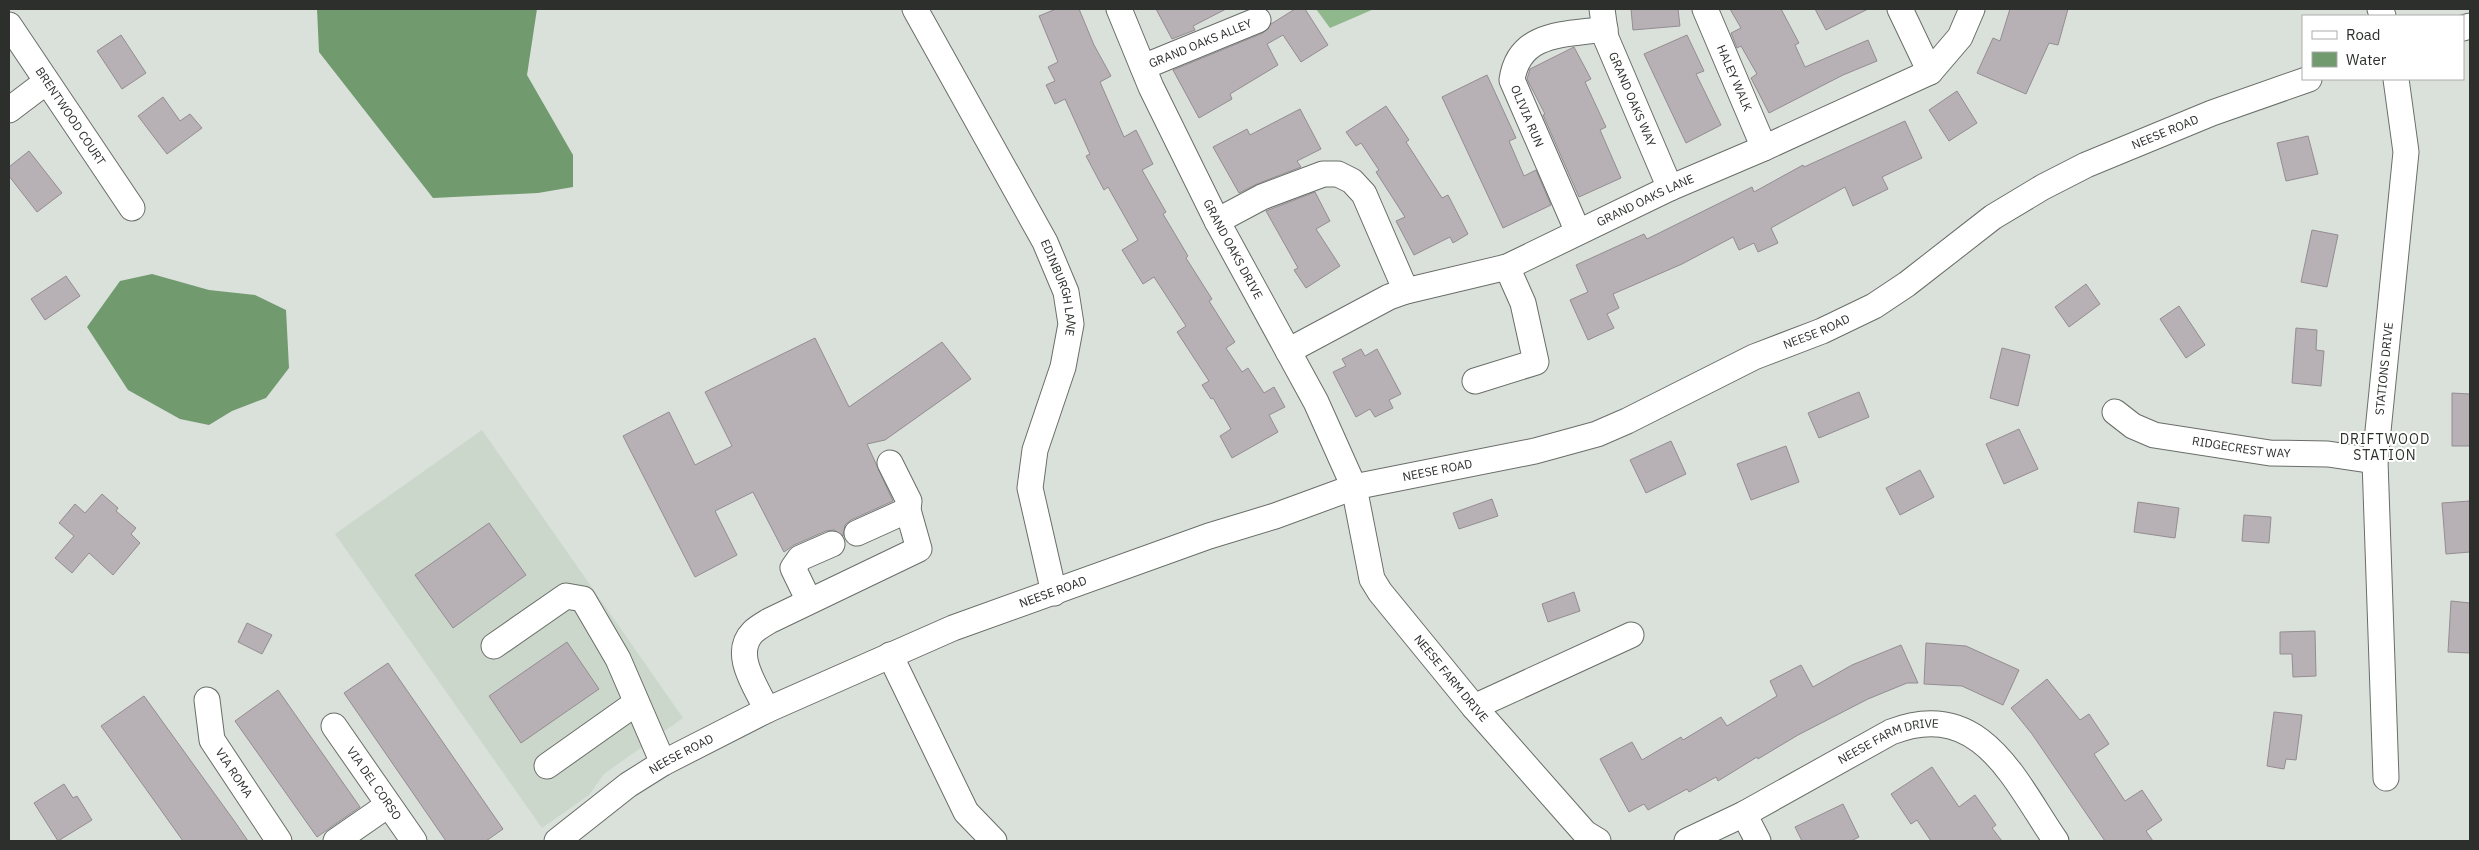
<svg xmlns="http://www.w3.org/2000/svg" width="2479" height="850" font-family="'IBM Plex Sans',sans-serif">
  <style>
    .built { fill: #ccd7cb }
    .forest { fill: #8fb98c }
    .water { fill: #719a6f }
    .building { fill: #b7b0b5; stroke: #948d92 }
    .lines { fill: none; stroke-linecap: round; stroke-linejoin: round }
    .minor-casing { stroke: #696e68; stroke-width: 27 }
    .minor { stroke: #fff; stroke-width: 25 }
    .labels { text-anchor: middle; stroke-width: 4; stroke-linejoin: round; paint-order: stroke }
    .street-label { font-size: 12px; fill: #2c2f2c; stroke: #fff }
    .neighbourhood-label { font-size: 14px; letter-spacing: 1px; fill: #2d312c; stroke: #fff }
  </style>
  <rect width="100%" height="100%" fill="#dae0da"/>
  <polygon class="built" points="482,430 683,718 604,774 589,795 542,828 335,534"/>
  <polygon class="forest" points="1316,9 1374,9 1330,28"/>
  <g class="water">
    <polygon points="317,9 537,9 527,75 573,155 573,187 538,193 433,198 319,52"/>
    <polygon points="152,274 209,290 255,295 286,310 289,368 266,398 232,411 209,425 180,419 128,390 87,327 120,281"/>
  </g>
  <g class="building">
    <polygon points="1056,9 1079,9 1094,45 1111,76 1100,82 1124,137 1136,130 1153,164 1142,170 1166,212 1163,214 1188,256 1186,258 1212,299 1209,301 1235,342 1226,348 1242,372 1248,368 1264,393 1274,387 1285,407 1269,415 1278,432 1232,458 1220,436 1231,429 1213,398 1211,399 1202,385 1209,381 1177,332 1186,326 1154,277 1143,284 1122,250 1138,240 1108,187 1104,190 1086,156 1090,154 1065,99 1055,104 1046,85 1055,81 1048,67 1058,62 1039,16"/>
    <polygon points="1156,9 1226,9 1193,26 1195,30 1172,39"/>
    <polygon points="1295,9 1305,9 1328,45 1301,62 1283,35 1267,44 1278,65 1230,94 1232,99 1199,118 1173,70 1263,33 1271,24"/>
    <polygon points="1631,9 1678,9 1680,26 1633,30"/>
    <polygon points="1730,9 1781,9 1799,43 1795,45 1805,67 1868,40 1877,61 1843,75 1769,113 1751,78 1757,74 1741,46 1737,48 1731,33 1741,28"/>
    <polygon points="1815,9 1868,9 1826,30"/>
    <polygon points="2010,9 2068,9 2058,45 2049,43 2026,94 1977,73 1993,38 2000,41"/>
    <polygon points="121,35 146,73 122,89 97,51"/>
    <polygon points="1687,35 1704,71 1696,74 1721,125 1686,143 1644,54"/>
    <polygon points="1574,47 1591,79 1585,82 1606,127 1600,130 1621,178 1579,197 1543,115 1545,114 1527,79 1530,69"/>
    <polygon points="1487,75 1516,138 1509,141 1524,176 1536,170 1551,205 1503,228 1442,97"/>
    <polygon points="1957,91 1977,123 1949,141 1929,110"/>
    <polygon points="163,97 180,121 190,114 202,128 167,154 138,116"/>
    <polygon points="1386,106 1409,140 1406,142 1442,198 1448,195 1468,234 1453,243 1450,237 1414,255 1396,221 1405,217 1376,172 1379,170 1361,143 1356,146 1346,132"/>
    <polygon points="1300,109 1321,149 1297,161 1301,167 1257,184 1239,193 1213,147 1247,129 1250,135"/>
    <polygon points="1905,121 1922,158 1882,177 1888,189 1853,206 1845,187 1771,228 1778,243 1758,252 1754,243 1739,250 1733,237 1682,264 1613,294 1619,308 1607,314 1614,328 1588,340 1570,300 1588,292 1576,265 1644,234 1647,239 1752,187 1754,192 1803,165 1804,167"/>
    <polygon points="2308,136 2318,174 2286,181 2277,143"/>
    <polygon points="29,151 62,193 37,212 9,176 9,167"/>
    <polygon points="1315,192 1330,221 1316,229 1340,266 1306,288 1294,270 1298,268 1266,211"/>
    <polygon points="2312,230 2338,235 2327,287 2301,282"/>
    <polygon points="66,276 80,296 45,320 31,299"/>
    <polygon points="2086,284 2100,304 2069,327 2055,307"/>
    <polygon points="2179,306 2205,345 2186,358 2160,319"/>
    <polygon points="2296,328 2317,330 2316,350 2324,351 2321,386 2292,383"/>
    <polygon points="815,338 849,407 942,342 971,379 885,440 867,444 893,501 851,520 845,525 843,536 834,530 826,531 794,545 784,552 753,492 715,511 737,555 695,577 623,436 669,412 695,465 732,446 705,392"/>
    <polygon points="2002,348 2030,355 2018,406 1990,398"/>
    <polygon points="1361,349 1365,356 1377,349 1401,394 1389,400 1393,408 1375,417 1370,409 1356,417 1333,372 1346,366 1342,359"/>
    <polygon points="1859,392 1869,417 1819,438 1808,413"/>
    <polygon points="2452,393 2470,394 2470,446 2452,446"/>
    <polygon points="2019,429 2038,469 2004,484 1986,444"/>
    <polygon points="1671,441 1686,474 1646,493 1630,460"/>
    <polygon points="1786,446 1799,482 1751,500 1737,464"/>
    <polygon points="1920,470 1934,497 1900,515 1886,488"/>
    <polygon points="102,494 118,508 116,511 136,528 131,534 140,543 113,575 89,553 72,573 55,558 74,536 59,523 75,504 85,513"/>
    <polygon points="1492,499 1498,516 1459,529 1453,513"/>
    <polygon points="2470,501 2470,552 2446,554 2442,503"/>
    <polygon points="2138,502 2179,508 2175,538 2134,532"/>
    <polygon points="2244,515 2271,517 2269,543 2242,541"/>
    <polygon points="489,523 526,575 453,628 415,575"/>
    <polygon points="1574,592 1580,611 1548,622 1542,604"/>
    <polygon points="2451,601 2470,603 2470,653 2448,652"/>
    <polygon points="247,623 272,635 262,654 238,642"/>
    <polygon points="2315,631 2316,676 2293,677 2292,654 2280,654 2280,632"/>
    <polygon points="567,642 599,689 521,743 489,696"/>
    <polygon points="1926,643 1966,646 2019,670 2003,705 1962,686 1924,684"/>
    <polygon points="1901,645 1918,683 1907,683 1868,699 1798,735 1758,759 1757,757 1718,781 1716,777 1689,792 1687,789 1648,810 1644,804 1629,812 1600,759 1632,742 1642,760 1681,737 1683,740 1721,717 1727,726 1777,696 1770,681 1801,665 1813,687 1852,665"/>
    <polygon points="388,663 503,829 486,841 446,841 344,693"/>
    <polygon points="2047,679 2080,720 2089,714 2109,744 2094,754 2125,801 2142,790 2162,820 2146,831 2153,841 2105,841 2032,734 2011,708"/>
    <polygon points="278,690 360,807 317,837 235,721"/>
    <polygon points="144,696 235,822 248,841 183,841 101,726"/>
    <polygon points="2274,712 2302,715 2296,760 2286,759 2284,769 2267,766"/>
    <polygon points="1932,767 1959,807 1975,795 1996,825 1992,828 2002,841 1931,841 1917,820 1911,824 1891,794"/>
    <polygon points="64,784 73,798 77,796 92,820 58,841 34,803"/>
    <polygon points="1843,804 1859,837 1851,841 1802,841 1795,827"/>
  </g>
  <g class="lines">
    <defs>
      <g id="minor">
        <path id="s1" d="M 915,9 L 1045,242 L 1066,292 L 1071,324 L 1063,367 L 1035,450 L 1030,488 L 1054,593"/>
        <path id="s2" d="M 1119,9 L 1151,87 L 1217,221 L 1316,402 L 1354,487 L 1372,579 L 1380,592 L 1474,707 L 1585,833 L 1598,841"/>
        <path id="s3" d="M 1602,9 L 1606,38 L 1670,188"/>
        <path id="s4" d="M 1705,9 L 1764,148"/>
        <polyline points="1900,9 1930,72"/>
        <polyline points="2380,9 2383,16"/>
        <path id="s5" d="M 9,25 L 132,208"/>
        <polyline points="2463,28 2470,26"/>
        <path id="s6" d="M 1143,67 L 1258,20"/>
        <polyline points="9,110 46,82"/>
        <polyline points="1217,221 1262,197 1323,174 1338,174 1352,181 1364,194 1406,291"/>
        <path d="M 1578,232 L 1512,80 C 1519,31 1566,35 1605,29"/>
        <path id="s7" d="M 1288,351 L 1389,297 L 1406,291 L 1507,267 L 1670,188 L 1764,148 L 1930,72 L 1960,37 L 1972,9"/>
        <polyline points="1475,381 1536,362 1523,303 1507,267"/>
        <path id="s8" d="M 2115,412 L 2133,426 L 2154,435 L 2270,453 L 2328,454 L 2375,461"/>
        <polyline points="857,533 908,510"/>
        <polyline points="809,601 793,568 800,558 832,544"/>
        <polyline points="494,646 566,596 583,599 618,659 663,763"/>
        <polyline points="890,655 966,812 994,841"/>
        <path id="s9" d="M 207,700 L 212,740 L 279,841"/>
        <polyline points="1474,707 1631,635"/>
        <path d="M 767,710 C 757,688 731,654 753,632 C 757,628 764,624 769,621 L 919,549 L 908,510 L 909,501 L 890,463"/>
        <path id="s10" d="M 334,726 L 414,841"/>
        <polyline points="547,766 636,703"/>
        <path id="s11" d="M 2386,778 L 2375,461 L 2406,152 L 2396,79"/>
        <polyline points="1744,814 1758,841"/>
        <polyline points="336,841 388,805"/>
        <path id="s12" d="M 557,841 L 628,785 L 663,763 L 767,710 L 953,628 L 1209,536 L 1275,516 L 1354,487 L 1535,451 L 1597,434 L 1627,421 L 1754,357 L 1822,331 L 1874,306 L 1907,284 L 1993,217 L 2043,187 L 2086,165 L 2212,113 L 2309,79"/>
        <path id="s13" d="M 1687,841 L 1744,814 L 1891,732 C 1981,697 2014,780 2056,841"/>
      </g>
    </defs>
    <use href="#minor" class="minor-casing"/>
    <use href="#minor" class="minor"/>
  </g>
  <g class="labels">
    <g class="street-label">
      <text dy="4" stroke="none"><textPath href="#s6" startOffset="62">GRAND OAKS ALLEY</textPath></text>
      <text dy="4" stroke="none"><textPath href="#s4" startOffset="75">HALEY WALK</textPath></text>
      <text dy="4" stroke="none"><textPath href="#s3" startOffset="96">GRAND OAKS WAY</textPath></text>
      <text transform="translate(1527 116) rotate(67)" y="4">OLIVIA RUN</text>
      <text dy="4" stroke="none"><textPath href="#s5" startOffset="110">BRENTWOOD COURT</textPath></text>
      <text dy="4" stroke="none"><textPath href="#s12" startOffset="1772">NEESE ROAD</textPath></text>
      <text dy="4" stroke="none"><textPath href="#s7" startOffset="390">GRAND OAKS LANE</textPath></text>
      <text dy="4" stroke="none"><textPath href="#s2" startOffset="266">GRAND OAKS DRIVE</textPath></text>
      <text dy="4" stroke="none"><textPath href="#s1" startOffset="315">EDINBURGH LANE</textPath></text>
      <text dy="4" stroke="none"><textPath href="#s12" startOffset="1368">NEESE ROAD</textPath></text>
      <text dy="4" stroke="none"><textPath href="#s11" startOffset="410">STATIONS DRIVE</textPath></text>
      <text dy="4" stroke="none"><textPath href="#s8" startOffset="134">RIDGECREST WAY</textPath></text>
      <text dy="4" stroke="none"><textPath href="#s12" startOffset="962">NEESE ROAD</textPath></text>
      <text dy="4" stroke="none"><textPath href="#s12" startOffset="558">NEESE ROAD</textPath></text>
      <text dy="4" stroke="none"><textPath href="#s2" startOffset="754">NEESE FARM DRIVE</textPath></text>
      <text dy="4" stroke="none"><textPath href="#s13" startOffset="226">NEESE FARM DRIVE</textPath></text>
      <text dy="4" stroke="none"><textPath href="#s12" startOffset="152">NEESE ROAD</textPath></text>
      <text dy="4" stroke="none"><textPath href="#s9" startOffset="80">VIA ROMA</textPath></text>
      <text dy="4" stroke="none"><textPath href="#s10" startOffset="70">VIA DEL CORSO</textPath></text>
    </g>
    <g class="neighbourhood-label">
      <text x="2385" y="444">DRIFTWOOD<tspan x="2385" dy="16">STATION</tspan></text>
    </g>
  </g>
  <rect width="2479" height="850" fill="none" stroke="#2c2f2c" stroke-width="20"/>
  <rect x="2302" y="15" width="162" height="65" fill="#ffffff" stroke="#abacab"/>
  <rect x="2312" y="31" width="25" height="8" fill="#ffffff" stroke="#abacab"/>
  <text x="2346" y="40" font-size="15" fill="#2c2f2c">Road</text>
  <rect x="2312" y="52" width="25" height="15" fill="#719a6f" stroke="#abacab"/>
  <text x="2346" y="65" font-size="15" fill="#2c2f2c">Water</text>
</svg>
